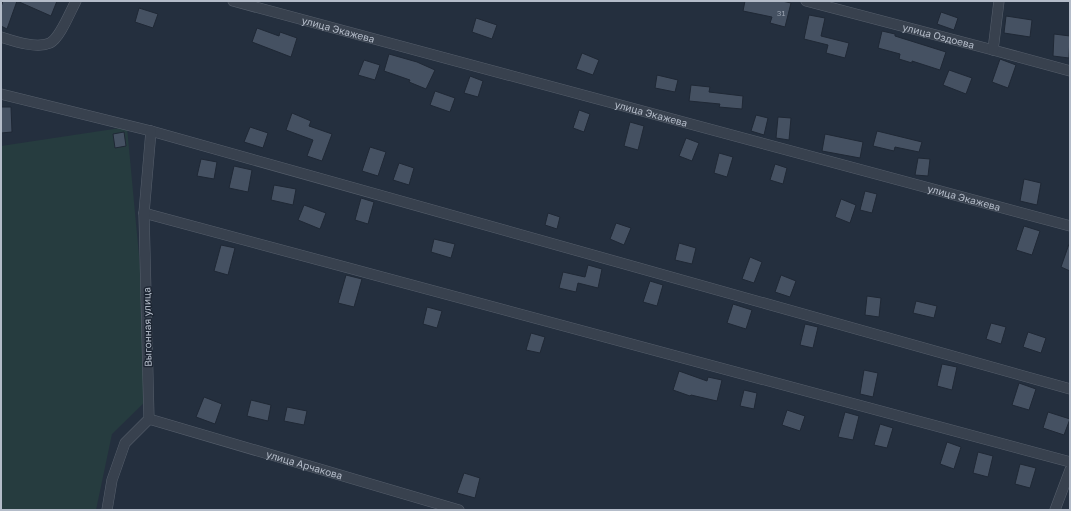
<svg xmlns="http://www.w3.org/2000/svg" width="1071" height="511" font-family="'Golos Text',sans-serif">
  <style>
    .green { fill: #263c3f }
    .building { fill: #455162; stroke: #1f2835 }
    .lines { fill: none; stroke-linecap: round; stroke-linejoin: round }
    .minor-casing { stroke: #565f6c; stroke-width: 11 }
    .minor { stroke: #38414e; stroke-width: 10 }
    .labels { text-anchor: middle; stroke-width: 3; stroke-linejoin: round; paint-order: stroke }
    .number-label { font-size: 8px; fill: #98a1af }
    .street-label { font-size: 10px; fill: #b4bcc9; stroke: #1d2633 }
  </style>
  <rect width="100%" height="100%" fill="#242f3e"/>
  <polygon class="green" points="127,127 152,395 112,434 96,510 1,510 1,146"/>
  <g class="building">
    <polygon points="3,1 17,1 7,29 1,26 1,7"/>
    <polygon points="17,1 57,1 51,16"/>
    <polygon points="745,1 782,1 791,3 785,27 770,23 772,17 743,11"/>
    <polygon points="139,8 158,14 153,28 135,22"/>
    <polygon points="941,12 958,18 954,30 937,24"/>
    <polygon points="809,15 825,18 821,36 849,43 845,58 826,53 828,45 804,39"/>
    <polygon points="1006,16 1032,20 1030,37 1004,33"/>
    <polygon points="476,18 497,25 492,39 472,32"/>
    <polygon points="257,28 279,36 280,32 297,38 291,57 252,42"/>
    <polygon points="882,31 895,34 895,36 946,52 940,70 912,61 912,63 899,59 900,54 878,48"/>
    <polygon points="1054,34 1070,36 1069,58 1053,56"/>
    <polygon points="582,53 599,60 593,75 576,69"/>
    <polygon points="389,54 417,62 435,70 426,89 409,82 410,80 384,71"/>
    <polygon points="1000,59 1016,65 1008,88 992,82"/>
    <polygon points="364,60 380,65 375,80 358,75"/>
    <polygon points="949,70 972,78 966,94 943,85"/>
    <polygon points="657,75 678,80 675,92 655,88"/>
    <polygon points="470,76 483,81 478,97 464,93"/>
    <polygon points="691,85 710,87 709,92 743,96 742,109 719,107 720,104 689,101"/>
    <polygon points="435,91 455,98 450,112 430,105"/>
    <polygon points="1,107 11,107 12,132 1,133"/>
    <polygon points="579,110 590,114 584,132 573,128"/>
    <polygon points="292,113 311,121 309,126 332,134 322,161 307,156 313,140 286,130"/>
    <polygon points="756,115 768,118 764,135 751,131"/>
    <polygon points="778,117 791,118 789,140 776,138"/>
    <polygon points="630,122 644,126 638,150 624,146"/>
    <polygon points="250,127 268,133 263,148 244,142"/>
    <polygon points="877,131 922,142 919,152 895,147 894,151 873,146"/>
    <polygon points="124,132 126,146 115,148 113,134"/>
    <polygon points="825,134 863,142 860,158 822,151"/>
    <polygon points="686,138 699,143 692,161 679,156"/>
    <polygon points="370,147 386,152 378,176 362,171"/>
    <polygon points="719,153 733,157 727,177 714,173"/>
    <polygon points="918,158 930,159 928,176 915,175"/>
    <polygon points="201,159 217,162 214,179 197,176"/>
    <polygon points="399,163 414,168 409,185 393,180"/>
    <polygon points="775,164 787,168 783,184 770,180"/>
    <polygon points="234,166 252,170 248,192 229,188"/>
    <polygon points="1024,179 1041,183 1037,205 1020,201"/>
    <polygon points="274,185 296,189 293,205 271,200"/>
    <polygon points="865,191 877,194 872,213 860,210"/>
    <polygon points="361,198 374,202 368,224 355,220"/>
    <polygon points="841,199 856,205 850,223 835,217"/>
    <polygon points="304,205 326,213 320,229 298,220"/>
    <polygon points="548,213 560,217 557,229 545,225"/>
    <polygon points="616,223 631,228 624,245 610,239"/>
    <polygon points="1024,226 1040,231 1032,255 1016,250"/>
    <polygon points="434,239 455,244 451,258 431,252"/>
    <polygon points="679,243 696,248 692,264 675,260"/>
    <polygon points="1069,244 1070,244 1070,271 1061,267"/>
    <polygon points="221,245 235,248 228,275 214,271"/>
    <polygon points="750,257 762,262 754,283 742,279"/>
    <polygon points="588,265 602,269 598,288 578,283 576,292 559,288 563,272 585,277"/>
    <polygon points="346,275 362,279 354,307 338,303"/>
    <polygon points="781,275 796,281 790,297 775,292"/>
    <polygon points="650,281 663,285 657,306 643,302"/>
    <polygon points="867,296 881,298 879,317 865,315"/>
    <polygon points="916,301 937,306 934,318 913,313"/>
    <polygon points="733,304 752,310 746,329 727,323"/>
    <polygon points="427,307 442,311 437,328 423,324"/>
    <polygon points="991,323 1006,327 1001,344 986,339"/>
    <polygon points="805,324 818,327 813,348 800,345"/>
    <polygon points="1028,332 1046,338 1041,353 1023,347"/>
    <polygon points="531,333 545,337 540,353 526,350"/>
    <polygon points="942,364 957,367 952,390 937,386"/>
    <polygon points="864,370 878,373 873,397 860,394"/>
    <polygon points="679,371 707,381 708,377 722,380 717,401 691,395 690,396 673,390"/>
    <polygon points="1019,383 1036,389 1029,410 1012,405"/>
    <polygon points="744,390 757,393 754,409 740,406"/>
    <polygon points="204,397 222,404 215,424 196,417"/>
    <polygon points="251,400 271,405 268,421 247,416"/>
    <polygon points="287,407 307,411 304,425 284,421"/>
    <polygon points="787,410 805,416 800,431 782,425"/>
    <polygon points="845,412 859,416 853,440 838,437"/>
    <polygon points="1048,412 1070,419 1064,435 1043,428"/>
    <polygon points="880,424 893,428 887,448 874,445"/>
    <polygon points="947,442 961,447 954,469 940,464"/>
    <polygon points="978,452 993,456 988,477 973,473"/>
    <polygon points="1020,464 1036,468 1030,488 1015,484"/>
    <polygon points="464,473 480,478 475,498 457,493"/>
  </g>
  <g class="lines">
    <defs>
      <g id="minor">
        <path id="s1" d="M 233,1 L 1070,226"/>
        <path id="s2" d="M 806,1 L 993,50 L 1070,71"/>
        <path d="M 1,37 C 14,41 36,49 50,43 C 60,38 70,12 76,1"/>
        <polyline points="993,50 999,1"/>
        <polyline points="1,94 151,131 1070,389"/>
        <polyline points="144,213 1070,462"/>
        <path id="s3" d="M 149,419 L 459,510"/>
        <polyline points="107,510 112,480 125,443 149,419 144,213 151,131"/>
        <polyline points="1055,510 1070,470"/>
      </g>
    </defs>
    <use href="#minor" class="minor-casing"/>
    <use href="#minor" class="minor"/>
  </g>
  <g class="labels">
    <g class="number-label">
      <text x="781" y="16">31</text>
    </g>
    <g class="street-label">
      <text dy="4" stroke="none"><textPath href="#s1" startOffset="109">улица Экажева</textPath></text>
      <text dy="4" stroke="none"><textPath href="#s2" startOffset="137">улица Оздоева</textPath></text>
      <text dy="4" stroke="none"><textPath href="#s1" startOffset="433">улица Экажева</textPath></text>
      <text dy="4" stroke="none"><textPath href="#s1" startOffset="757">улица Экажева</textPath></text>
      <text transform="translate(147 327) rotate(-91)" y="4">Выгонная улица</text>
      <text dy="4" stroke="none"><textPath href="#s3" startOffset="162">улица Арчакова</textPath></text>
    </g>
  </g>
  <rect width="1071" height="511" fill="none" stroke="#b4bcc9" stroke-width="4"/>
</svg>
